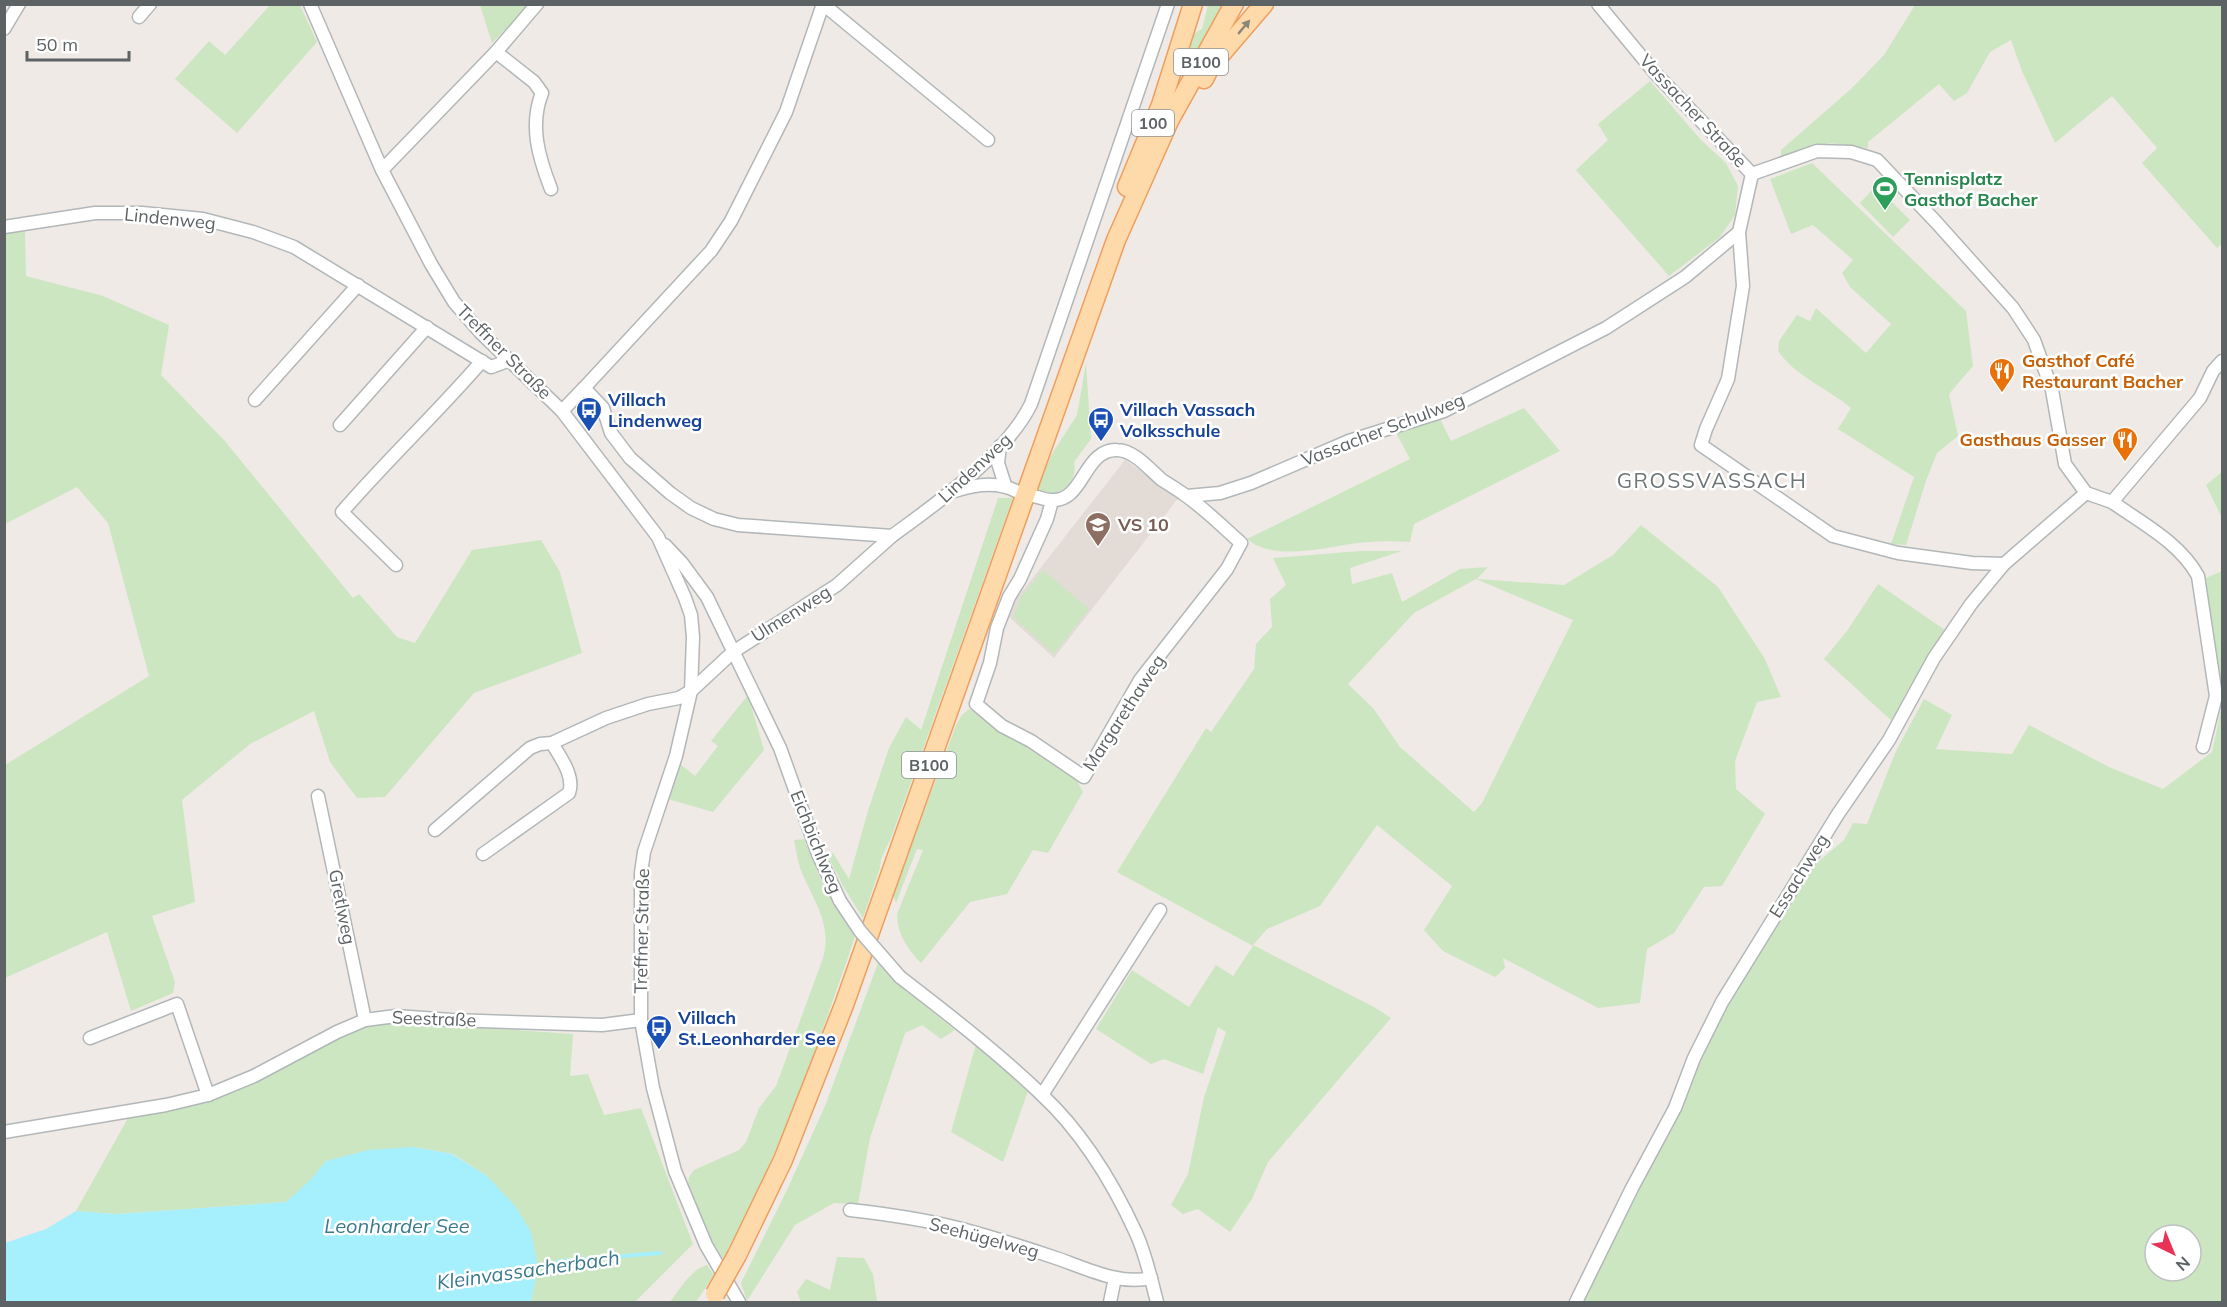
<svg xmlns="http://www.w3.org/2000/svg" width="2227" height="1307" font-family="Mulish,sans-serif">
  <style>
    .education { fill: #e2dbd6 }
    .green { fill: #cce6c2; fill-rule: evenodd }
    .water { fill: #a6effd }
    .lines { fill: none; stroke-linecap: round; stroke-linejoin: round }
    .stream { stroke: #a6effd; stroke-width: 4 }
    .street-casing { stroke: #b2b7b9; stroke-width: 15 }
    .primary-casing { stroke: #ef9e5d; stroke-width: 21 }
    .street { stroke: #fff; stroke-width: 12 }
    .primary { stroke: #fedaab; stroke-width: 18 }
    .street-bridge-casing { stroke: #b2b7b9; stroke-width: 15; stroke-linecap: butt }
    .primary-bridge-casing { stroke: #ef9e5d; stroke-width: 21; stroke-linecap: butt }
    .street-bridge { stroke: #fff; stroke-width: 12 }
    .primary-bridge { stroke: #fedaab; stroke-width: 18 }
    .oneway { fill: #8d877a }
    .labels { text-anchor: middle; stroke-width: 5; stroke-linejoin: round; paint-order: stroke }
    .shield { fill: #fff; stroke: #8e9293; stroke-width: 1.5 }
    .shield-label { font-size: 16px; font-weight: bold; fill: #5d6365 }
    .street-label { font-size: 18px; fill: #5d6365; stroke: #fff }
    .leisure-label { font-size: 18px; font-weight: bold; fill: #27864d; stroke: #fff; text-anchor: start }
    .food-label { font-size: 18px; font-weight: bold; fill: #c56008; stroke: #fff; text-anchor: start }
    .transit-label { font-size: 18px; font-weight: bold; fill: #164399; stroke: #fff; text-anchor: start }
    .education-label { font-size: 18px; font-weight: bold; fill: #785e54; stroke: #fff; text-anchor: start }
    .water-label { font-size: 20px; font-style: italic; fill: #38798c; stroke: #fff }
    .quarter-label { font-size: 21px; letter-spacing: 1.5px; fill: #6e7577; stroke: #fff }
  </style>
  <rect width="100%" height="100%" fill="#efeae5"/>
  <polygon class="education" points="1125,460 1179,497 1054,658 1009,617 1017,598"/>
  <g class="green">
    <polygon points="271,4 300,5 317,42 237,133 175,79 209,41 225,55"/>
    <polygon points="480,5 530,5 492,43"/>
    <polygon points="1208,5 1224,5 1189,64 1184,64 1182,59 1191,35 1202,29"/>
    <polygon points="1915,5 2222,5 2222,243 2217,248 2142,163 2157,148 2112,96 2055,143 2022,71 2011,40 1990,52 1967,93 1954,101 1939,84 1868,142 1868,148 1829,143 1781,157 1781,150 1852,88 1884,55"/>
    <polygon points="1650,81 1701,140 1726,163 1738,186 1735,215 1720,237 1669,276 1576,170 1608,140 1598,124"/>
    <path d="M 1812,163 L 1966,311 L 1973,366 L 1949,394 L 1958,436 L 1937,453 L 1926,481 L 1906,545 L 1891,544 L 1914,477 L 1838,429 L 1851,408 C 1827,388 1795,376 1778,351 L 1779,341 L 1797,315 L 1810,321 L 1816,308 L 1866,353 L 1891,324 L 1850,287 L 1842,273 L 1853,260 L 1813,225 L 1791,234 L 1770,179 Z"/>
    <polygon points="1876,186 1910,220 1893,237 1860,203"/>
    <polygon points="25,229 26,276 103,296 169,325 161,375 224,440 353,598 359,594 397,637 415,643 472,550 541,540 560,572 582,653 474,693 385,797 357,798 330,762 314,711 250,744 182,800 195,902 152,916 175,982 173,993 131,1011 107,932 5,978 5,765 149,676 108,523 77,487 5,524 5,231"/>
    <path d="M 1086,363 L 1091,439 L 1074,462 C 1077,477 1068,492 1052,493 C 1047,494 1041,492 1037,491 L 1050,457 L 1077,415 Z"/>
    <path d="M 1524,408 L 1560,451 L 1414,524 L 1410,542 C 1393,541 1375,541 1358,543 C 1326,547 1274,562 1247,539 L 1410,459 L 1395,431 L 1440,419 L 1451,441 Z"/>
    <polygon points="2222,472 2222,518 2206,485"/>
    <polygon points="998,498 1013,498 891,838 881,859 880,868 863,918 843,886 828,856 833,853 849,879 867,814 889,748 906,717 921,730"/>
    <path d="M 1641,525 L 1718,587 L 1765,659 L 1781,697 L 1757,702 L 1735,761 L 1736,789 L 1765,814 L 1722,886 L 1704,887 L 1674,933 L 1647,949 L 1640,1003 L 1598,1008 L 1503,958 L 1505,968 L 1495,977 L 1443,951 L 1424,930 L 1452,886 L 1377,825 L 1320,906 L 1267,929 L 1253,945 L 1374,1007 L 1391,1018 L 1268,1162 L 1252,1199 L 1230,1232 L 1198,1209 L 1183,1214 L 1171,1205 L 1188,1174 L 1204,1097 L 1226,1032 L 1218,1027 L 1203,1074 L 1164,1059 L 1151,1064 L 1096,1029 L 1132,970 L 1189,1007 L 1216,965 L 1233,976 L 1253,946 L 1117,872 L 1206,728 L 1211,732 L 1254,669 L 1256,644 L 1272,627 L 1270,599 L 1286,585 L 1273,558 L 1361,551 L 1402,551 L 1350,568 L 1352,584 L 1392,573 L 1402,602 L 1460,569 L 1488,567 L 1477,579 L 1564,585 L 1613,555 ZM 1476,579 L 1573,620 L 1482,803 L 1474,812 L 1400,747 L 1373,708 L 1348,684 L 1414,613 Z"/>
    <polygon points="1043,570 1089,609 1054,654 1013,617 1021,597"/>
    <path d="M 2222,571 L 2222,1302 L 1581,1302 L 1639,1183 L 1686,1098 L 1697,1065 L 1712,1031 L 1763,939 L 1807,871 L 1844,840 L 1853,823 L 1867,824 L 1896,751 L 1924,699 L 1952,715 L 1936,749 L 2012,754 L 2029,725 L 2109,767 L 2163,789 L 2212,752 L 2222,705 L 2201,580 ZM 2155,1235 L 2191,1235 L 2191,1271 L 2155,1271 Z"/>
    <polygon points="1878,584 1945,630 1906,693 1894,723 1824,659 1847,631"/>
    <polygon points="748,695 764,750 713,812 668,799 680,764 695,776 718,746 711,741"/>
    <path d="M 969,709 L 1076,779 L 1083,792 L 1048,853 L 1033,850 L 1007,894 L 970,902 L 921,963 C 907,949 897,933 897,914 L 923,850 L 917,849 L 896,903 L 893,895 L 956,725 L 962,715 Z"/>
    <path d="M 804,839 L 825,889 L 855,937 C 817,1047 780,1156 723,1258 L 716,1250 L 688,1184 L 689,1177 L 694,1170 L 739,1150 L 746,1142 L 759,1108 L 776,1086 L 823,958 C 833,923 812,899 800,868 C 797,859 796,849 794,840 Z"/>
    <polygon points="878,963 895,982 955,1030 941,1039 922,1025 905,1033 870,1138 858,1204 834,1203 795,1225 747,1301 741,1283 787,1190 825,1106"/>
    <path d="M 380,1022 L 399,1022 L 573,1034 L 570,1076 L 588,1074 L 604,1115 L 641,1108 L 693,1244 L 635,1302 L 531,1302 L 538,1268 L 487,1176 L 453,1154 L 414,1147 L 326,1161 L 310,1181 L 287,1202 L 117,1214 L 76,1211 L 128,1118 C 170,1109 213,1102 252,1083 C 295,1063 334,1035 380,1022 Z"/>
    <polygon points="976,1044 1028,1091 1003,1162 951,1132"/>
    <polygon points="837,1257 864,1258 873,1274 877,1302 801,1302 797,1292 806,1279 830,1290"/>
    <path d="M 707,1265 L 714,1275 L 696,1302 L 670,1302 C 680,1289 690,1270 707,1265 Z"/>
  </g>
  <polygon class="water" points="414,1147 452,1154 487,1176 515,1206 531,1232 538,1268 531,1302 5,1302 5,1243 46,1229 76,1211 117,1214 286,1202 309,1181 326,1161 368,1150"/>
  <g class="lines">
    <polyline class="stream" points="533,1269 561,1261 660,1253"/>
    <defs>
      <g id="street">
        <polyline points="310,4 382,170 431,264 454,302 481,333 562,411 658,537 685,598 691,615 693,637 691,691 676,756 644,852 641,873 641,1020 653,1088 675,1171 706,1245 739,1302"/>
        <polyline points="823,4 988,140"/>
        <polyline points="1598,4 1655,73 1752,174 1817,151 1851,152 1877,160 1936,222 2013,308 2034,340 2052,390 2065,464 2086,493 2112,502 2200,398 2213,371 2222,361"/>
        <polyline points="139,17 150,4"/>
        <polyline points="4,29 19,4"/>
        <path d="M 496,52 L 534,82 L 542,93 C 529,126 539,158 551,189"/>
        <polyline points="382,170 496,52 537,4"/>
        <polyline points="1752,174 1739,232 1743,286 1728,379 1706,429 1701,445 1833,536 1898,553 1972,563 2004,564"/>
        <polyline points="4,227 95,213 142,213 203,219 253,232 294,247 491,367 510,360"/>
        <polyline points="584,388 711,251 731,221 786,112 823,4"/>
        <polyline points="255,400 358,285"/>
        <path d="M 562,411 L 584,388 L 603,408 L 611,433 L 630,458 L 670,493 L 691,508 L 714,519 L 738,525 L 892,536 C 937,503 1006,455 1031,404 L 1168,4"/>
        <polyline points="340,425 427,327"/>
        <polyline points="1000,446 998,463 1005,485"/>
        <path d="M 955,491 C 976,484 997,481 1016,491"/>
        <path d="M 1033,496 C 1039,497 1045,500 1051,500 C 1084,503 1083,449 1117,450 C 1134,450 1150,470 1162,480 C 1170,485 1178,490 1185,495 C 1205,509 1223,527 1241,543 L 1227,569 L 1140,680 L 1084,777 L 1031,741 L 1002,726 L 976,704 L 990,663 L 997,628 L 1009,597 L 1020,579 L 1047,519 L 1052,501"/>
        <polyline points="1187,496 1220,493 1251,483 1349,441 1444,411 1606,328 1685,277 1739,232"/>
        <path d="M 2112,502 C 2142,523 2180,543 2198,576 L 2216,696 L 2203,747"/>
        <polyline points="665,545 682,563 707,597 780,748 818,854 840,901"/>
        <path d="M 396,565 L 342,512 C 387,460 437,413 482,361"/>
        <polyline points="318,796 365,1020"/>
        <polyline points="435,830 530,748 540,744 552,743 606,718 648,704 679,698 691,691 733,652 837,585 892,536"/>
        <path d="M 483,854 L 569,793 C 575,776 560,757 552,743"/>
        <path d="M 900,977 C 948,1014 997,1052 1041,1094 C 1081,1131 1113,1183 1136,1233 C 1146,1255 1151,1279 1157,1302"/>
        <polyline points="90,1038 177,1004 208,1095"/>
        <polyline points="1042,1095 1160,910"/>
        <polyline points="4,1132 166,1105 208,1095 254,1076 337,1032 365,1020 396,1016 451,1020 602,1025 641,1020"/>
        <path d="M 850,1210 C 886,1214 922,1219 958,1228 C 989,1236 1020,1246 1050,1256 C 1082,1266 1117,1286 1151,1278"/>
        <polyline points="1110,1302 1115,1278"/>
        <polyline points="1576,1302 1632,1188 1675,1108 1694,1058 1722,1002 1838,814 1889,740 1934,658 1971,604 2004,564 2086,493"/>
      </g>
      <g id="primary">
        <polyline points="1204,79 1210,67 1264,4"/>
        <polyline points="1127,187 1161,105 1193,4"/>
        <polyline points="737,1255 783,1160 844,1005 1116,240 1169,121 1234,4"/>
      </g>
    </defs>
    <use href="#street" class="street-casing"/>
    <use href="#primary" class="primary-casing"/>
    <use href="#street" class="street"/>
    <use href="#primary" class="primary"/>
    <defs>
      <polyline id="street-bridge" points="840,901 860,931 900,977"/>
      <polyline id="primary-bridge" points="715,1294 737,1255"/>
    </defs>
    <use href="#street-bridge" class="street-bridge-casing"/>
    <use href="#primary-bridge" class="primary-bridge-casing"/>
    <use href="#street-bridge" class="street-bridge"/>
    <use href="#primary-bridge" class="primary-bridge"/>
  </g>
  <defs><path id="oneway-solid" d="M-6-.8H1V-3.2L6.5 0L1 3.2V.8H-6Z" transform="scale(1.5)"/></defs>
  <use class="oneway" href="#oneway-solid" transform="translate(1244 27) rotate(-50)"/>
  <defs>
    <symbol id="stadium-pin" viewBox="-11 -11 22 30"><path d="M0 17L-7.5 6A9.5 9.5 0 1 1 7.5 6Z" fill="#2e9e5b" stroke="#fff"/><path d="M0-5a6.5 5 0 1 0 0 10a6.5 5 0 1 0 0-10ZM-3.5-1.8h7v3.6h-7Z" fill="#fff"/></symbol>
    <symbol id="restaurant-pin" viewBox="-11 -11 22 30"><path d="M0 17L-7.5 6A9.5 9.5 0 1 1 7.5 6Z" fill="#e8710a" stroke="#fff"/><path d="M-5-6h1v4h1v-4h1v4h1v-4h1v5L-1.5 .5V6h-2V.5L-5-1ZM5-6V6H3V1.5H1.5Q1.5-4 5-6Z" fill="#fff"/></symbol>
    <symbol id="bus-pin" viewBox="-11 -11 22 30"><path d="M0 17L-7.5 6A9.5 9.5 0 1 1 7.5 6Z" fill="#1a4fb4" stroke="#fff"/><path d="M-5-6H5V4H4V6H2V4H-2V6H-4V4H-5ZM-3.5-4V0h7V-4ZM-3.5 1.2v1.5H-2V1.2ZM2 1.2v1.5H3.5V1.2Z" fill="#fff"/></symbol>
    <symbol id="school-pin" viewBox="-11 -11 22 30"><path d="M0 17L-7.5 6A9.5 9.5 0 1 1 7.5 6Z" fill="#8d6e63" stroke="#fff"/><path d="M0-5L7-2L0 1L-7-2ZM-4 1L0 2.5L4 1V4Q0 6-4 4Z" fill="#fff"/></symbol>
  </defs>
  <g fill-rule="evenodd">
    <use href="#stadium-pin" x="1870" y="174" width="30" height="40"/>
    <use href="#restaurant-pin" x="1987" y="356" width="30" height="40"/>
    <use href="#bus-pin" x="574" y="395" width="30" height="40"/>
    <use href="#bus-pin" x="1086" y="405" width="30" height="40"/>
    <use href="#restaurant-pin" x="2110" y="425" width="30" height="40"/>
    <use href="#school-pin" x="1083" y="510" width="30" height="40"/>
    <use href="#bus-pin" x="644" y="1013" width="30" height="40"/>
  </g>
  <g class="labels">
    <g class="shield">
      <rect x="1174" y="49" width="54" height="26" rx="4.5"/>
      <rect x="1132" y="110" width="42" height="26" rx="4.5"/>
      <rect x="902" y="752" width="54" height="26" rx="4.5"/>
    </g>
    <g class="shield-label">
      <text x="1201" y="68">B100</text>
      <text x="1153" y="129">100</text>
      <text x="929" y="771">B100</text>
    </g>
    <g class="street-label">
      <text transform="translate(1693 111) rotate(47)" y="6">Vassacher Straße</text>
      <text transform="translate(170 219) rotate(6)" y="6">Lindenweg</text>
      <text transform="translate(504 352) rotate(45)" y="6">Treffner Straße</text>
      <text transform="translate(1383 430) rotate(-21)" y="6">Vassacher Schulweg</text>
      <text transform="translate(975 468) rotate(-43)" y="6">Lindenweg</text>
      <text transform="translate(791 614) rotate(-32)" y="6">Ulmenweg</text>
      <text transform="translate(1124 713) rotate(-57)" y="6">Margarethaweg</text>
      <text transform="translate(816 842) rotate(68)" y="6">Eichbichlweg</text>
      <text transform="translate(1799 876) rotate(-58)" y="6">Essachweg</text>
      <text transform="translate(342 907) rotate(79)" y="6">Gretlweg</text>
      <text transform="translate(642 931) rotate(-89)" y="6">Treffner Straße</text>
      <text transform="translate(434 1019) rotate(2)" y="6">Seestraße</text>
      <text transform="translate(984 1238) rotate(15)" y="6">Seehügelweg</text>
    </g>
    <g class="leisure-label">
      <text x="1904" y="185">Tennisplatz<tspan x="1904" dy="21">Gasthof Bacher</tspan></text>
    </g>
    <g class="food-label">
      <text x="2022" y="367">Gasthof Café<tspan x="2022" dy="21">Restaurant Bacher</tspan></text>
      <text x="2106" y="446" text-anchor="end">Gasthaus Gasser</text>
    </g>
    <g class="transit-label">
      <text x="608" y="406">Villach<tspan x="608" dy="21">Lindenweg</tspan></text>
      <text x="1120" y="416">Villach Vassach<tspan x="1120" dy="21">Volksschule</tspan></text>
      <text x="678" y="1024">Villach<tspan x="678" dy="21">St.Leonharder See</tspan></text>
    </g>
    <g class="education-label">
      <text x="1118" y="531">VS 10</text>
    </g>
    <g class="water-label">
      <text x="397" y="1233">Leonharder See</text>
      <text transform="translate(528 1270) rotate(-8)" y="7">Kleinvassacherbach</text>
    </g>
    <g class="quarter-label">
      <text x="1712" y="488">GROSSVASSACH</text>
    </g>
  </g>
  <rect width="2227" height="1307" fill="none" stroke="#5d6365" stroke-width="12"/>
  <g transform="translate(2173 1253) rotate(137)"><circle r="28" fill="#ffffff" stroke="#bec1c1" stroke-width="1.5"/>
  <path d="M0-4.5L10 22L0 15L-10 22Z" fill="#e63356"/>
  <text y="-9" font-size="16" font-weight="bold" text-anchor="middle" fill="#5d6365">N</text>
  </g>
  <path d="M27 51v9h102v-9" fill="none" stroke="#5d6365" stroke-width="3"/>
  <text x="36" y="51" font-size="18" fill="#5d6365" stroke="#ffffff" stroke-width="4.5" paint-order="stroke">50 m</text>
</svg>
